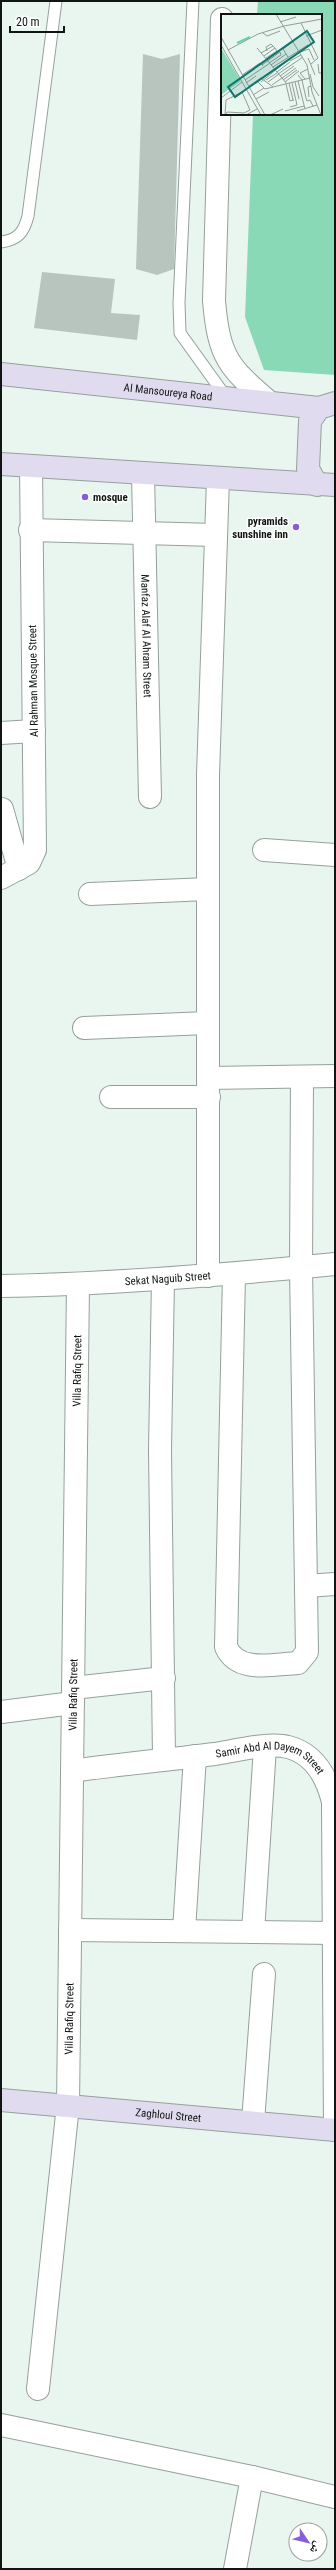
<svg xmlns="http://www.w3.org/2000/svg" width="336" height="2570" font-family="'Roboto Condensed','Noto Naskh Arabic',sans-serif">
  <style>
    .green { fill: #89d9b7 }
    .building { fill: #b8c4be }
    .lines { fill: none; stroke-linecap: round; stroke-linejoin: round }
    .lane-casing { stroke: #95a09b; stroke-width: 13 }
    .street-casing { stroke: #95a09b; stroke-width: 24 }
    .secondary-casing { stroke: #95a09b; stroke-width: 24 }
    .lane { stroke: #fff; stroke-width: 11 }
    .street { stroke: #fff; stroke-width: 22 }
    .secondary { stroke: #e0dbef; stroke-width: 22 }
    .poi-dot { fill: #885ed8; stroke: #fff; stroke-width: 1.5 }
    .labels { text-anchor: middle; stroke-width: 3; stroke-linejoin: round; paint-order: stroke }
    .street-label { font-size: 11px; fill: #101513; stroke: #fff }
    .poi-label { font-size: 11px; font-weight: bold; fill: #101513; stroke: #fff; text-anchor: start }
    .inset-river { fill: none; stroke: #60d5a8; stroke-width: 2 }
    .inset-road { fill: none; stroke: #929c98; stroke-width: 1 }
    .view { fill: #0f766e; fill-opacity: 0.15; stroke: #0f766e; stroke-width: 2 }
    .inset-edge { fill: none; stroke: #101513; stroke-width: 2 }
  </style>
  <rect width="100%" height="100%" fill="#e9f6f0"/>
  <polygon class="green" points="258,1 335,1 335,375 264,370 245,317 253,114 321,114 321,15 257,15"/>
  <g class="building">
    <polygon points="143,54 162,59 180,54 174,269 157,275 136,269"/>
    <polygon points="42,272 115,279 111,313 140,315 137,340 34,328"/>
  </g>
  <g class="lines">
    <defs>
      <g id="lane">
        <polyline points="193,1 179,303 180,333 226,397"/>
        <path d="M 1,242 C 18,240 24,232 28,216 L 56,1"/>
      </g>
      <g id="street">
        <path d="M 222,19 L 214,301 C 219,357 228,367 269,402"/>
        <path id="s1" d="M 143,474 L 150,797"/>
        <polyline points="30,530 216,535"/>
        <polyline points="1,733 34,731"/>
        <polyline points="2,809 19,869"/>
        <polyline points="264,850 335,855"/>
        <polyline points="1,878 29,863 35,850 31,466"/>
        <polyline points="90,894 208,889"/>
        <polyline points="84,1028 208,1023"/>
        <polyline points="208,1078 335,1076"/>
        <polyline points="111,1097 209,1097"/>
        <path d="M 234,1274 L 226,1647 C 238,1674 274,1664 298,1663 L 307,1652 L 301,1268 L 302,1077"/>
        <polyline points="208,1276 208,775 218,479"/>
        <polyline points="163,1279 160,1450 164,1758"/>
        <path id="s2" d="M 1,1286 C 113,1284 224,1275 335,1264"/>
        <polyline points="306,1586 335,1584"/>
        <polyline points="73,1688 164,1678"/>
        <polyline points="1,1712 73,1703"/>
        <path id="s3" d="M 72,1771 C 120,1764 167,1760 215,1754 C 234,1751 269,1742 288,1747 C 315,1754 327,1777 333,1802 L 335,2130"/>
        <polyline points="70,1930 334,1933"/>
        <polyline points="184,1931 195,1756"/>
        <polyline points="253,1932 265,1747"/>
        <polyline points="253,2122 264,1974"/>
        <path id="s4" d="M 38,2389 L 68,2105 L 78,1284"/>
        <polyline points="1,2425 252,2477 335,2497"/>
        <polyline points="235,2569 252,2477"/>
      </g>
      <g id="secondary">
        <path id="s5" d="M 1,374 L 319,408"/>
        <polyline points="1,464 335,485"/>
        <polyline points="317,485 308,469 310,421 319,408 335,403"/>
        <path id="s6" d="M 1,2100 L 335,2130"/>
      </g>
    </defs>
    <use href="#lane" class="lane-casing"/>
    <use href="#street" class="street-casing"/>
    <use href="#secondary" class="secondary-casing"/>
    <use href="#lane" class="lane"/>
    <use href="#street" class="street"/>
    <use href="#secondary" class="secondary"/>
  </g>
  <g class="poi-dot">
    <circle cx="85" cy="497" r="4"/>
    <circle cx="296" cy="527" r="4"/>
  </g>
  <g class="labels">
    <g class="street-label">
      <text dy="4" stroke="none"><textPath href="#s5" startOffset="168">Al Mansoureya Road</textPath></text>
      <text dy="4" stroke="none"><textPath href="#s1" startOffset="162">Manfaz Alaf Al Ahram Street</textPath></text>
      <text transform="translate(33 681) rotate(-91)" y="4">Al Rahman Mosque Street</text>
      <text dy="4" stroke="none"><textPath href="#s2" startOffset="167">Sekat Naguib Street</textPath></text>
      <text dy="4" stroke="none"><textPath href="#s4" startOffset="1020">Villa Rafiq Street</textPath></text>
      <text dy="4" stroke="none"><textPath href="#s4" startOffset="696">Villa Rafiq Street</textPath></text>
      <text dy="4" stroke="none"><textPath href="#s3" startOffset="203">Samir Abd Al Dayem Street</textPath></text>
      <text dy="4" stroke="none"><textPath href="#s4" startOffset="372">Villa Rafiq Street</textPath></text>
      <text dy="4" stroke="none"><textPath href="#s6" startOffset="168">Zaghloul Street</textPath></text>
    </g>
    <g class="poi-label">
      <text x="93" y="501">mosque</text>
      <text x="288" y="525" text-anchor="end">pyramids<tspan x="288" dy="13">sunshine inn</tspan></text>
    </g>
  </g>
  <g transform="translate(221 14)">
    <rect width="101" height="101" fill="#e9f6f0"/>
    <path d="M 0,34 L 20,67 L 0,81 Z" fill="#89d9b7"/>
    <path class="inset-river" d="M 16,29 L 29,23"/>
    <path class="inset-road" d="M 55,0 L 86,51 L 91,78 L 100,101M 59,8 L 75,3M 80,9 L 97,44 L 90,50M 42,19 L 46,22 L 59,17M 85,22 L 101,16M 0,23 L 44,101M 0,31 L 40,101M 36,34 L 66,70M 7,36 L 37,20 L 63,12 L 101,5M 46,37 L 45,33 L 50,30 L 52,32M 79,38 L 88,35 L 93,46M 40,39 L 52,32 L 54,34M 43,42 L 54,34M 67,43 L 62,35 L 73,27M 45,44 L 56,37 L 54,34M 87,44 L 94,61M 69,47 L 80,41M 97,50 L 98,59 L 101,59M 41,51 L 59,38 L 60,41 L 48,49M 50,51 L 65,40M 52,53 L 87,31M 56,58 L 69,48M 57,60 L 82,43M 89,60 L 92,73 L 98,82M 21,61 L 39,49 L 42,52M 77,61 L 81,66 L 85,84M 59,62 L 73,52M 61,64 L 75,54M 84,65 L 79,59 L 87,55M 24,66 L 49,49M 45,66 L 56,59M 62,66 L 76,56M 36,67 L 44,75 L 89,64M 77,67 L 84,95M 40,68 L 67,46M 47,68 L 58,60M 64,68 L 78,57M 74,68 L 78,85M 25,69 L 35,62M 68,69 L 72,86M 65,70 L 69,87 L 73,86M 51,71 L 61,64M 28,72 L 40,64 L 52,73M 32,81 L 43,74M 88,83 L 87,73 L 90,72M 0,84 L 21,68M 85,84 L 86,87 L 89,86 L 92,92M 35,85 L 48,78M 69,93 L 76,91 L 71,69M 64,97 L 83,92M 76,97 L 96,91M 4,101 L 5,86 L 21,78 L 29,96 L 23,99 L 6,98 L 5,101M 25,101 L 36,95M 49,101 L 62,95"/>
    <path class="view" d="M 86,17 L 93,28 L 14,83 L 7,73 Z"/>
    <rect width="101" height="101" class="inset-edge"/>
  </g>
  <rect width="336" height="2570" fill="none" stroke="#101513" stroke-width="4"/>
  <g transform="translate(308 2542) rotate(125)"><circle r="19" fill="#ffffff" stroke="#9fa1a1"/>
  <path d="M0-3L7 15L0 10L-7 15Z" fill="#885ed8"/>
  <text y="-6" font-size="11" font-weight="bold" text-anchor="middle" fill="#101513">ش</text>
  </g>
  <path d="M10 26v6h54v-6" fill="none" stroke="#101513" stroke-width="2"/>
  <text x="16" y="26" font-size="12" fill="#101513" stroke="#ffffff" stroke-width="3" paint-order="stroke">20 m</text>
</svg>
